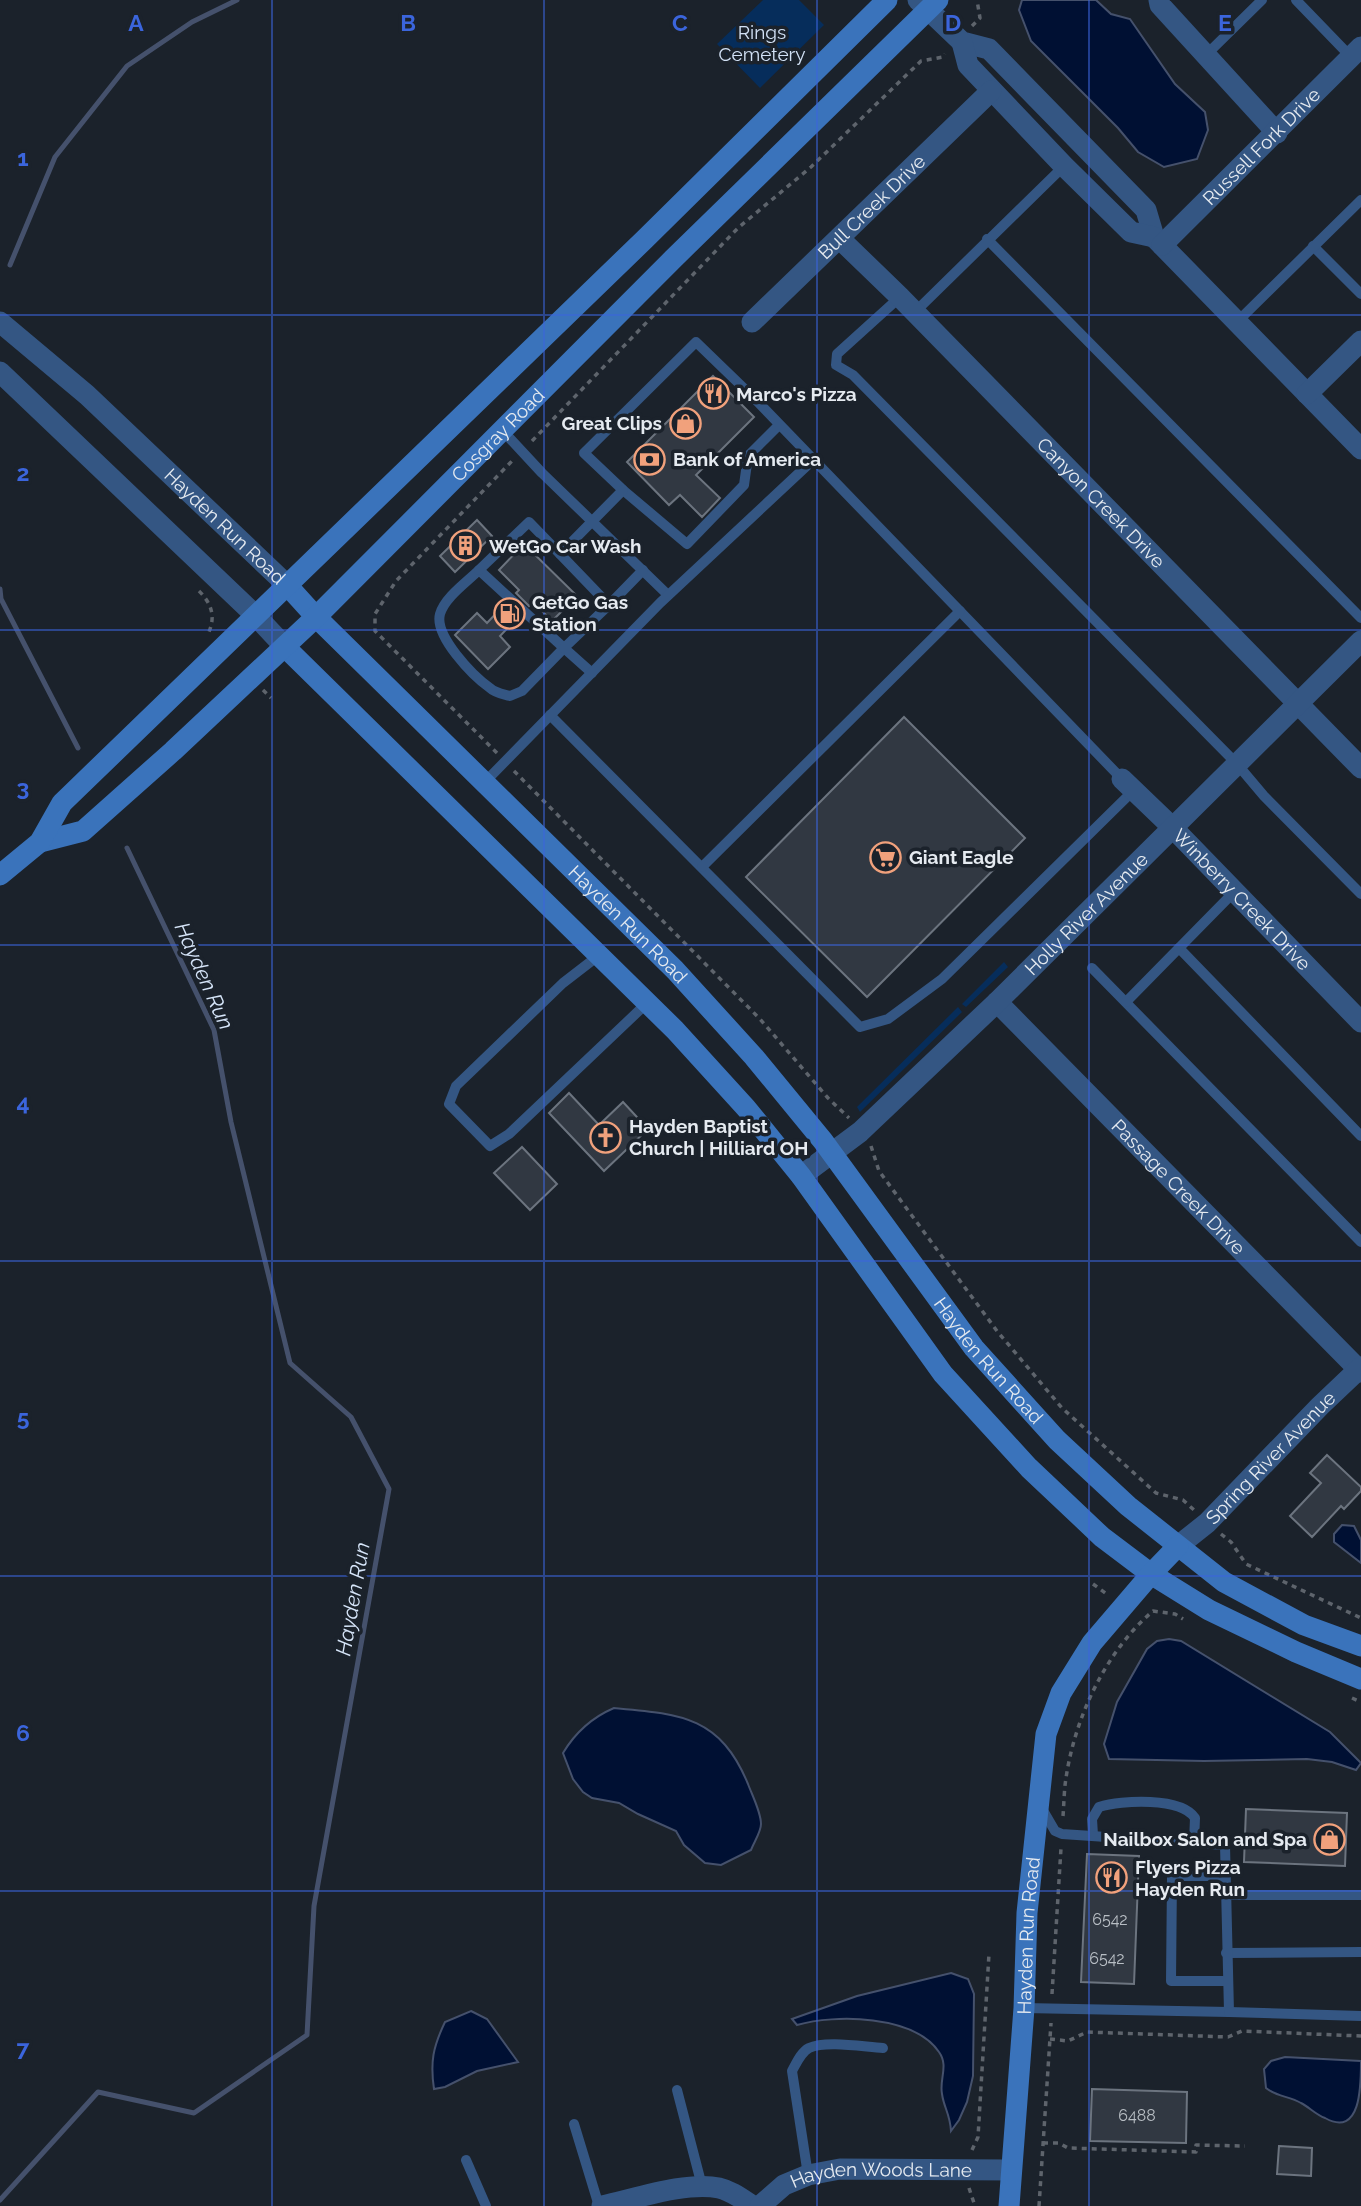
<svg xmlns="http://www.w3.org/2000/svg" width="1361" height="2206" font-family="Raleway,sans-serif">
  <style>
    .green { fill: #062d5b }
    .water { fill: #001033; stroke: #45516c; stroke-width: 2 }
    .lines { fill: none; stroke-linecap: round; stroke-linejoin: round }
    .stream { stroke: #45516c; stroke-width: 5 }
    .building { fill: #313842; stroke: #6c747f; stroke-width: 2 }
    .path { stroke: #5e646c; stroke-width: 3.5; stroke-dasharray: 5 5; stroke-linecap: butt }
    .service { stroke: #345683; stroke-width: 10 }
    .minor { stroke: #345683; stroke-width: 21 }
    .tertiary { stroke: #345683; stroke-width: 21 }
    .secondary { stroke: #3a73bb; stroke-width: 21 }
    .grid { fill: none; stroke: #3b65dc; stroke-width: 2; stroke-opacity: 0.55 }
    .labels { text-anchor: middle; stroke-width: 7; stroke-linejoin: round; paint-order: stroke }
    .number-label { font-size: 16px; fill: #b8bec4 }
    .park-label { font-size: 19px; fill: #d2e1f5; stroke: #1b222b }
    .street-label { font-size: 19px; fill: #e5eaf0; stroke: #1b222b }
    .poi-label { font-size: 19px; font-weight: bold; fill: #e5eaf0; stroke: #1b222b; text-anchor: start }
    .water-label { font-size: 21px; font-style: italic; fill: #d7e6fa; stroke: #1b222b }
    .grid-label { font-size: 23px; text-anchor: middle; font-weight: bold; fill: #3b65dc; stroke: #1b222b; stroke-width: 7; stroke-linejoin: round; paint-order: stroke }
  </style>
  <rect width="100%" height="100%" fill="#1b222b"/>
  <g class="green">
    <polygon points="763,0 799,0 824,25 760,88 717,44"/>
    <polygon points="1004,962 1008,967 966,1007 962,1004"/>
    <polygon points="958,1007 962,1012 860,1112 857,1107"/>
  </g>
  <g class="water">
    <polygon points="1022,0 1096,0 1111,14 1130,19 1175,84 1205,112 1208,130 1197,159 1164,167 1138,152 1118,128 1031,41 1019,10"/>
    <polygon points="1342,1525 1354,1526 1361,1540 1361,1563 1334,1542 1334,1534"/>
    <polygon points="1169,1639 1181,1641 1330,1732 1361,1763 1356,1770 1332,1762 1307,1759 1204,1761 1109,1759 1104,1744 1117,1702 1147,1649 1157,1641"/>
    <path d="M 614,1708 C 680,1714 720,1716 748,1784 C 752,1795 761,1812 761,1824 C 761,1832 754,1842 751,1850 L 721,1865 L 705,1863 L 684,1845 L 676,1831 L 638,1814 L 619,1803 L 592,1798 L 583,1792 L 573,1779 L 563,1753 C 575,1733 593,1717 614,1708 Z"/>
    <path d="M 951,1973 L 968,1979 L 974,1994 L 973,2076 L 967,2102 L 959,2120 L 951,2131 C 950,2114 944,2108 942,2094 C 939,2079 949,2066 939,2052 C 914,2015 835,2014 797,2025 L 792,2019 L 857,1996 Z"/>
    <path d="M 471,2011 L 487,2019 L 518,2062 L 477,2071 L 445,2087 L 434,2089 C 430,2062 433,2047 445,2022 Z"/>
    <path d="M 1285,2057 L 1361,2061 C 1361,2086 1361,2138 1325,2118 C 1316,2115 1309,2107 1301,2103 C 1289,2096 1277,2097 1266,2088 L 1264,2069 L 1271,2061 Z"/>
  </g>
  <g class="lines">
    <g class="stream">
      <polyline points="10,265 55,157 127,66 192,22 237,0"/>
      <polyline points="0,589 1,599 78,748"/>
      <polyline points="0,2200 98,2092 194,2113 307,2035 314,1906 389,1489 351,1417 290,1363 231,1122 214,1030 127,848"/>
    </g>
  </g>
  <g class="building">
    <polygon points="713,376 754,417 696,475 720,498 702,517 680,495 669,505 627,462"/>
    <polygon points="477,520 492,536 455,572 440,556"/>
    <polygon points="524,544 577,596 552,621 533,602 529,606 516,593 519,590 499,570"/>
    <polygon points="505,604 518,617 500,636 510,647 488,669 455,635 477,613 487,623"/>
    <polygon points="904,717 1025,838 867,997 746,877"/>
    <polygon points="569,1093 599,1125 623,1102 648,1129 604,1171 549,1113"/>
    <polygon points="522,1147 557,1184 530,1210 494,1173"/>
    <polygon points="1327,1455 1361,1487 1361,1491 1344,1509 1341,1506 1312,1537 1290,1516 1321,1483 1310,1473"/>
    <polygon points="1246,1809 1347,1813 1345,1866 1244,1862"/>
    <polygon points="1087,1854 1139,1856 1134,1984 1081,1982"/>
    <polygon points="1092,2089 1187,2092 1186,2143 1090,2141"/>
    <polygon points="1279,2146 1312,2148 1311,2176 1277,2174"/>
  </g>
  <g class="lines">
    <g class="path">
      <polyline points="972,26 980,18 977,0"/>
      <polyline points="532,441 738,228 811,167 921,61 943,57 945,54"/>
      <path d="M 199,591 C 212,604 216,617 208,634"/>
      <polyline points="263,690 271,698"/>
      <polyline points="497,753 375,631 375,614 396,581 512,461"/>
      <polyline points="514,771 760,1019 828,1098 849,1118"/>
      <polyline points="871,1146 879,1171 997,1331 1062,1408 1156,1493 1183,1500 1194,1510"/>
      <polyline points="1221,1534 1231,1542 1246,1564 1361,1618"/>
      <polyline points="1093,1584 1108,1595"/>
      <polyline points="1352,1698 1361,1702"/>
      <path d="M 1063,1816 C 1064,1804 1064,1790 1066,1778 C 1075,1717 1106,1651 1153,1611 L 1175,1614 L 1183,1619"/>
      <polyline points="1052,1994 1061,1848"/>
      <polyline points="1050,2039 1068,2041 1087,2032 1228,2037 1242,2031 1361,2036"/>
      <polyline points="1043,2143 1059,2143 1068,2148 1196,2152 1196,2145 1245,2146"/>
      <polyline points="972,2150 978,2137 989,1954"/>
      <polyline points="969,2188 975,2206"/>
      <polyline points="1039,2206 1051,2023"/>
    </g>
    <g class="service">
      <polyline points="1296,0 1351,57"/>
      <polyline points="1206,55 1262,0"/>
      <polyline points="987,239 1361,618"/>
      <polyline points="1313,246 1361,294"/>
      <polyline points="900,297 837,354 836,365 853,375 1237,764 1264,796 1361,894"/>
      <polyline points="915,312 1064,166"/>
      <polyline points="1236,323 1361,200"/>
      <polyline points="779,425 748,456 744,485 687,544 623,490 584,453 696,342 756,400 1122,779"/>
      <polyline points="502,430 542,473 668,595"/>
      <path d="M 479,570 L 564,648 L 522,691 L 510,696 C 503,694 495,693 490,688 C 473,676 434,636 440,614 C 445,597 467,582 479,570 Z"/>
      <polyline points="479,570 529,522 560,554"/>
      <polyline points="609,605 643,570"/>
      <polyline points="592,673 564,648 609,605 560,554 623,490"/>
      <polyline points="550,715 860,1027 888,1019 942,979 1134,790"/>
      <polyline points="484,783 660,603 813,460"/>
      <polyline points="702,867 960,611"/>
      <polyline points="1179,948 1361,1136"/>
      <polyline points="598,956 563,983 456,1086 449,1104 490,1146 509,1134 647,1003"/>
      <polyline points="1092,968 1361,1242"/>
      <polyline points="1126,1002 1235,891"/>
      <path d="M 1093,1835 L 1092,1819 L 1099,1807 C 1122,1800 1181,1797 1195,1818 L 1194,1842"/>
      <polyline points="1225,1876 1172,1876 1171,1981 1228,1981"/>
      <polyline points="1225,1895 1361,1895"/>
      <polyline points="1226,1953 1361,1952"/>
      <polyline points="1024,2008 1229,2012 1225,1845 1062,1834 1055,1831 1041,1807"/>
      <polyline points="1229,2012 1361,2016"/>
      <polyline points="677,2090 702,2186"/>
      <polyline points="574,2124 599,2206"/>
      <polyline points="466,2160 486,2206"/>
      <path d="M 808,2175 L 792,2071 C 796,2064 801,2052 809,2048 C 826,2040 864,2047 883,2048"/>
    </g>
    <g class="minor">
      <polyline points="918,0 962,42 989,49 1146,210 1154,237 1361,449"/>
      <polyline points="1159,0 1160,5 1277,133"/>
      <polyline points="962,42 968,65 1064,166 1131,232 1154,237"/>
      <path id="s1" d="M 840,239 L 900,297 L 1361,768"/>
      <path id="s2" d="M 1162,245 L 1361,47"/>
      <path id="s3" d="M 752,322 L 991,91"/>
      <polyline points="1307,394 1361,341"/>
      <path id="s4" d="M 1122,779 L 1172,827 L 1361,1022"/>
      <path id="s5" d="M 997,1002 L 1361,1372"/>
      <path id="s6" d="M 801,1176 L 860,1132 L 997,1002 L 1361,641"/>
      <path id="s7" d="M 1178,1546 L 1207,1523 L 1320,1406 L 1361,1367"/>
      <path d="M 602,2206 C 635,2199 687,2181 719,2188 C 732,2191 742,2199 753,2206"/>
      <path id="s8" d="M 760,2206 L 784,2185 L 808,2175 L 840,2169 L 1011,2170"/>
    </g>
    <g class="tertiary">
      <path id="s9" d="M 0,322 L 87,395 L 287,585"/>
      <polyline points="0,372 256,616 285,647"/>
    </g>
    <g class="secondary">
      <path id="s10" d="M 287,585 L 316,617 L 675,970 L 754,1057 L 823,1141 L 974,1348 L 1057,1440 L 1128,1506 L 1224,1582 L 1304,1625 L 1361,1646"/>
      <polyline points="285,647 675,1030 746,1108 801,1176 943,1374 1029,1468 1102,1537 1151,1574 1209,1610 1296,1652 1361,1679"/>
      <path id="s11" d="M 40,842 L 83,831 L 173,751 L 316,617 L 673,259 L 938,0"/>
      <polyline points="0,875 40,842 62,803 645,239 887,0"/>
      <path id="s12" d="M 1009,2206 L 1024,2008 L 1027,1913 L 1046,1734 L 1061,1693 L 1092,1643 L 1151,1574 L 1178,1546"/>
    </g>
  </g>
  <path class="grid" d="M 272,0 L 272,2206M 544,0 L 544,2206M 817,0 L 817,2206M 1089,0 L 1089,2206M 0,315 L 1361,315M 0,630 L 1361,630M 0,945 L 1361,945M 0,1261 L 1361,1261M 0,1576 L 1361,1576M 0,1891 L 1361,1891"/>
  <defs>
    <symbol id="restaurant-ring" viewBox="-11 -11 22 22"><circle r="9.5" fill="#1b222b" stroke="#f1a17c" stroke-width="1.5"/><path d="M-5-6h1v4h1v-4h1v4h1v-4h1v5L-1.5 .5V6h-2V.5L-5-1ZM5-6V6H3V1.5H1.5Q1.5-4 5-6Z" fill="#f1a17c"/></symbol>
    <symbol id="shop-ring" viewBox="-11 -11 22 22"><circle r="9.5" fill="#1b222b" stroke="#f1a17c" stroke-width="1.5"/><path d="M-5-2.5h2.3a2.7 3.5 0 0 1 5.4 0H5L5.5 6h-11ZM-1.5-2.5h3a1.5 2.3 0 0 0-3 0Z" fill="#f1a17c"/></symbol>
    <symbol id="bank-ring" viewBox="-11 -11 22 22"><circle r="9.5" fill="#1b222b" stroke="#f1a17c" stroke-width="1.5"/><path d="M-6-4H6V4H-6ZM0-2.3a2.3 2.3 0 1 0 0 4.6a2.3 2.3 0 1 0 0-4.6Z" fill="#f1a17c"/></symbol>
    <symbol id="building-ring" viewBox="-11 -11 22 22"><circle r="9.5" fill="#1b222b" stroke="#f1a17c" stroke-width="1.5"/><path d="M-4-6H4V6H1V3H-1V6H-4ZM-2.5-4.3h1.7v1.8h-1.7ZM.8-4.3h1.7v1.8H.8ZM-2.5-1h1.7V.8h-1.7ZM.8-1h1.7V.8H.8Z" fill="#f1a17c"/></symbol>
    <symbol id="fuel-ring" viewBox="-11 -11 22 22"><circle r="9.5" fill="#1b222b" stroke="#f1a17c" stroke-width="1.5"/><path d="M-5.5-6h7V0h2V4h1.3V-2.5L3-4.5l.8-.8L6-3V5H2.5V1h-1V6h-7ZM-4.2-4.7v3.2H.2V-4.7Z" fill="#f1a17c"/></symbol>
    <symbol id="supermarket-ring" viewBox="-11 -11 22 22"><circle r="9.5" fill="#1b222b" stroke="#f1a17c" stroke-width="1.5"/><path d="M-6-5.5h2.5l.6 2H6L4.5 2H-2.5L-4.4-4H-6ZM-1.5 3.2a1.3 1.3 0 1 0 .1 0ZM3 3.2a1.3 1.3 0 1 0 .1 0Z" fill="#f1a17c"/></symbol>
    <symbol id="church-ring" viewBox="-11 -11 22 22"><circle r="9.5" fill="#1b222b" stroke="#f1a17c" stroke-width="1.5"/><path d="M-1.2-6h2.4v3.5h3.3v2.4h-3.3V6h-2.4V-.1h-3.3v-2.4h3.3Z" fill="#f1a17c"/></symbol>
  </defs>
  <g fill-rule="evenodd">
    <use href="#restaurant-ring" x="696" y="376" width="35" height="35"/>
    <use href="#shop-ring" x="668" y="406" width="35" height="35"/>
    <use href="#bank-ring" x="632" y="442" width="35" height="35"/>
    <use href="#building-ring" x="448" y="528" width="35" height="35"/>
    <use href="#fuel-ring" x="492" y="596" width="35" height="35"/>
    <use href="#supermarket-ring" x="868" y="840" width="35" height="35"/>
    <use href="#church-ring" x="588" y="1120" width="35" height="35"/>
    <use href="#shop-ring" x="1312" y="1822" width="35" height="35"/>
    <use href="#restaurant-ring" x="1094" y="1860" width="35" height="35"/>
  </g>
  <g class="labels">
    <g class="number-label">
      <text x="1110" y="1925">6542</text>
      <text x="1107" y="1964">6542</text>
      <text x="1137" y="2121">6488</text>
    </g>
    <g class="park-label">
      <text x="762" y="39">Rings<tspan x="762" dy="22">Cemetery</tspan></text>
    </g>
    <g class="street-label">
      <text dy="7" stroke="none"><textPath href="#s2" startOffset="140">Russell Fork Drive</textPath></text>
      <text dy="7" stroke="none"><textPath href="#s3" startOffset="166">Bull Creek Drive</textPath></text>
      <text dy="7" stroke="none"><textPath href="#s11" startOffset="618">Cosgray Road</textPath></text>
      <text dy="7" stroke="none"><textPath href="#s1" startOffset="371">Canyon Creek Drive</textPath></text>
      <text dy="7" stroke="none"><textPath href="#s9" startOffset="304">Hayden Run Road</textPath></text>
      <text dy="7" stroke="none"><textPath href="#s4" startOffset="170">Winberry Creek Drive</textPath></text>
      <text dy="7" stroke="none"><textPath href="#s6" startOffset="388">Holly River Avenue</textPath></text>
      <text dy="7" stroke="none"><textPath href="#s10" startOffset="481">Hayden Run Road</textPath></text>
      <text dy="7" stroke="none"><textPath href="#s5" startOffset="259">Passage Creek Drive</textPath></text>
      <text dy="7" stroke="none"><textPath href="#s10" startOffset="1048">Hayden Run Road</textPath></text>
      <text dy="7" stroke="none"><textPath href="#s7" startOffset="128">Spring River Avenue</textPath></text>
      <text dy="7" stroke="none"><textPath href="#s12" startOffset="271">Hayden Run Road</textPath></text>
      <text dy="7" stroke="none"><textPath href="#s8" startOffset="131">Hayden Woods Lane</textPath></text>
    </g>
    <g class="poi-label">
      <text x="736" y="401">Marco's Pizza</text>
      <text x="662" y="430" text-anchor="end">Great Clips</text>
      <text x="673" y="466">Bank of America</text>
      <text x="489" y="553">WetGo Car Wash</text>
      <text x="532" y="609">GetGo Gas<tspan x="532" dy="22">Station</tspan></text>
      <text x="909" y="864">Giant Eagle</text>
      <text x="629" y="1133">Hayden Baptist<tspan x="629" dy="22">Church | Hilliard OH</tspan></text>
      <text x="1307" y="1846" text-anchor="end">Nailbox Salon and Spa</text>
      <text x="1135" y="1874">Flyers Pizza<tspan x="1135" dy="22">Hayden Run</tspan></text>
    </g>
    <g class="water-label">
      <text transform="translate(204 976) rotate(66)" y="7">Hayden Run</text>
      <text transform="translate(353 1599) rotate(-80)" y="7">Hayden Run</text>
    </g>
  </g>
  <g class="grid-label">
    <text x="136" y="31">A</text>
    <text x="408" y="31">B</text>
    <text x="680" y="31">C</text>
    <text x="953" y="31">D</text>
    <text x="1225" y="31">E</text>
    <text x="23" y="166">1</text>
    <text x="23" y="481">2</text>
    <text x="23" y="796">3</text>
    <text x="23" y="1111">4</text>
    <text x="23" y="1426">5</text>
    <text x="23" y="1741">6</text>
    <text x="23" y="2056">7</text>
  </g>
</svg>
